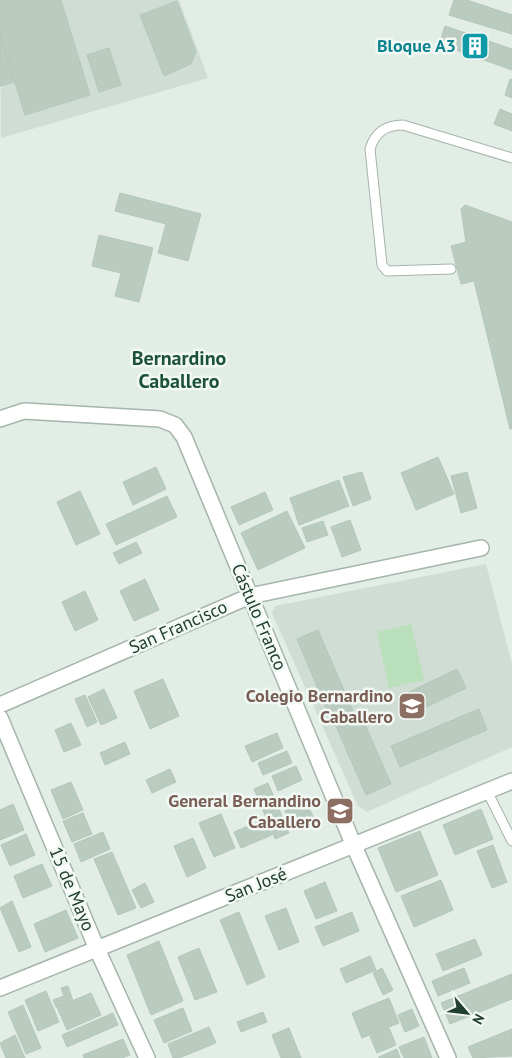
<svg xmlns="http://www.w3.org/2000/svg" width="512" height="1058" font-family="'PT Sans',sans-serif">
  <style>
    .built { fill: #d0ddd4 }
    .green { fill: #b9dfbb }
    .building { fill: #bacbc0; stroke: #b4c7ba }
    .lines { fill: none; stroke-linecap: round; stroke-linejoin: round }
    .service-casing { stroke: #a4b5ab; stroke-width: 11 }
    .minor-casing { stroke: #a4b5ab; stroke-width: 18 }
    .service { stroke: #fff; stroke-width: 9 }
    .minor { stroke: #fff; stroke-width: 15 }
    .labels { text-anchor: middle; stroke-width: 5; stroke-linejoin: round; paint-order: stroke }
    .culture-label { font-size: 18px; font-weight: bold; fill: #0d838f; stroke: #f2f9f4; text-anchor: end }
    .street-label { font-size: 18px; fill: #213e30; stroke: #f2f9f4 }
    .education-label { font-size: 18px; font-weight: bold; fill: #785e54; stroke: #f2f9f4; text-anchor: end }
    .quarter-label { font-size: 20px; font-weight: bold; fill: #1c5238; stroke: #f2f9f4 }
  </style>
  <rect width="100%" height="100%" fill="#e1ede5"/>
  <g class="built">
    <polygon points="0,0 179,0 208,78 1,138"/>
    <polygon points="486,564 512,664 512,747 367,812 358,806 272,613 275,606"/>
  </g>
  <polygon class="green" points="411,624 424,680 389,688 377,632"/>
  <g class="building">
    <polygon points="0,0 61,0 90,95 25,115 0,34"/>
    <polygon points="454,0 467,0 512,15 512,34 449,15"/>
    <polygon points="177,1 196,52 191,64 164,76 140,15"/>
    <polygon points="445,26 512,49 512,70 439,44"/>
    <polygon points="0,34 15,82 0,86"/>
    <polygon points="109,48 121,85 99,92 87,55"/>
    <polygon points="510,79 512,80 512,98 505,95"/>
    <polygon points="500,109 512,114 512,131 494,124"/>
    <polygon points="120,193 201,214 188,261 158,253 166,224 115,211"/>
    <polygon points="465,205 512,222 512,429 510,429 474,281 461,284 451,246 466,242 461,209"/>
    <polygon points="99,235 153,248 139,302 115,296 121,273 92,266"/>
    <polygon points="438,457 454,494 416,510 401,473"/>
    <polygon points="156,467 166,489 133,505 123,482"/>
    <polygon points="362,472 371,499 353,506 343,477"/>
    <polygon points="467,472 477,508 461,513 451,476"/>
    <polygon points="339,480 349,506 299,525 290,498"/>
    <polygon points="80,491 100,534 76,545 57,502"/>
    <polygon points="265,492 273,510 239,525 231,507"/>
    <polygon points="167,496 177,517 116,545 106,524"/>
    <polygon points="287,511 305,548 258,570 241,533"/>
    <polygon points="350,520 361,550 342,557 331,527"/>
    <polygon points="323,521 328,535 307,542 302,528"/>
    <polygon points="136,542 142,553 119,564 113,553"/>
    <polygon points="145,579 159,610 134,621 120,591"/>
    <polygon points="85,591 98,620 75,631 62,602"/>
    <polygon points="318,630 353,711 331,720 297,639"/>
    <polygon points="457,669 466,688 418,711 409,692"/>
    <polygon points="163,679 179,716 150,729 134,691"/>
    <polygon points="104,689 117,718 101,725 88,697"/>
    <polygon points="85,695 97,722 87,727 75,699"/>
    <polygon points="479,709 487,730 400,767 391,746"/>
    <polygon points="360,713 391,784 366,795 335,724"/>
    <polygon points="71,723 81,745 64,752 55,730"/>
    <polygon points="277,733 283,748 252,762 245,746"/>
    <polygon points="125,742 130,754 105,765 100,753"/>
    <polygon points="287,751 292,763 263,775 258,763"/>
    <polygon points="296,766 302,780 278,791 272,776"/>
    <polygon points="170,769 176,782 152,793 146,780"/>
    <polygon points="71,782 83,810 63,819 51,790"/>
    <polygon points="268,783 289,833 275,839 254,789"/>
    <polygon points="306,801 315,821 293,830 285,811"/>
    <polygon points="13,804 24,830 0,840 0,810"/>
    <polygon points="481,809 493,839 455,855 443,825"/>
    <polygon points="83,813 92,834 72,842 63,821"/>
    <polygon points="221,814 235,848 214,857 199,823"/>
    <polygon points="265,819 272,835 241,848 234,832"/>
    <polygon points="420,831 438,875 396,892 378,848"/>
    <polygon points="103,832 110,849 81,862 74,844"/>
    <polygon points="26,834 35,855 10,866 1,845"/>
    <polygon points="193,838 206,868 187,877 174,846"/>
    <polygon points="493,845 507,882 492,888 477,851"/>
    <polygon points="112,852 136,908 118,915 94,859"/>
    <polygon points="42,864 52,886 23,898 14,876"/>
    <polygon points="441,880 453,910 414,927 401,896"/>
    <polygon points="325,882 337,911 316,919 304,891"/>
    <polygon points="145,883 154,902 141,908 132,890"/>
    <polygon points="12,901 31,947 19,952 0,908"/>
    <polygon points="286,908 299,942 279,950 265,916"/>
    <polygon points="66,910 78,938 45,952 34,924"/>
    <polygon points="239,912 265,977 247,985 220,920"/>
    <polygon points="352,912 359,931 323,946 315,927"/>
    <polygon points="475,939 482,955 443,971 436,954"/>
    <polygon points="159,941 183,1001 151,1015 127,955"/>
    <polygon points="199,948 217,992 195,1000 178,957"/>
    <polygon points="370,956 376,970 346,983 340,969"/>
    <polygon points="382,968 393,990 383,995 373,973"/>
    <polygon points="464,968 470,983 438,996 432,981"/>
    <polygon points="512,974 512,999 450,1024 441,1003"/>
    <polygon points="68,986 73,1001 56,1007 53,1000 64,996 61,988"/>
    <polygon points="46,991 59,1022 38,1031 25,1000"/>
    <polygon points="91,993 101,1015 67,1030 57,1007"/>
    <polygon points="389,998 399,1023 362,1038 352,1013"/>
    <polygon points="23,1005 41,1048 26,1054 8,1012"/>
    <polygon points="183,1008 192,1031 164,1043 154,1020"/>
    <polygon points="412,1009 419,1026 405,1032 398,1015"/>
    <polygon points="263,1012 267,1022 241,1032 237,1022"/>
    <polygon points="113,1013 118,1025 67,1047 62,1035"/>
    <polygon points="209,1027 216,1043 179,1058 173,1058 168,1044"/>
    <polygon points="289,1028 301,1058 281,1058 272,1035"/>
    <polygon points="389,1028 396,1045 377,1053 370,1036"/>
    <polygon points="512,1029 512,1056 473,1058 468,1047"/>
    <polygon points="15,1035 25,1058 6,1058 0,1043"/>
    <polygon points="424,1037 432,1058 404,1058 399,1047"/>
    <polygon points="123,1039 130,1055 122,1058 84,1058 83,1055"/>
    <polygon points="397,1049 400,1058 379,1058 379,1057"/>
  </g>
  <g class="lines">
    <defs>
      <g id="service">
        <path d="M 451,269 L 387,271 L 382,265 L 370,149 C 375,132 386,125 403,125 L 512,158"/>
        <polyline points="487,791 512,841"/>
      </g>
      <g id="minor">
        <polyline points="0,419 24,411 160,419 175,425 184,437 354,846 448,1058"/>
        <polyline points="0,705 250,596 481,548"/>
        <polyline points="0,718 97,949 147,1058"/>
        <polyline points="0,988 512,781"/>
      </g>
    </defs>
    <use href="#service" class="service-casing"/>
    <use href="#minor" class="minor-casing"/>
    <use href="#service" class="service"/>
    <use href="#minor" class="minor"/>
  </g>
  <defs>
    <symbol id="building-square" viewBox="-11 -11 22 22"><rect x="-9" y="-9" width="18" height="18" rx="4" fill="#0f9aa8" stroke="#f2f9f4"/><path d="M-4-6H4V6H1V3H-1V6H-4ZM-2.5-4.3h1.7v1.8h-1.7ZM.8-4.3h1.7v1.8H.8ZM-2.5-1h1.7V.8h-1.7ZM.8-1h1.7V.8H.8Z" fill="#fff"/></symbol>
    <symbol id="school-square" viewBox="-11 -11 22 22"><rect x="-9" y="-9" width="18" height="18" rx="4" fill="#8d6e63" stroke="#f2f9f4"/><path d="M0-5L7-2L0 1L-7-2ZM-4 1L0 2.5L4 1V4Q0 6-4 4Z" fill="#fff"/></symbol>
  </defs>
  <g fill-rule="evenodd">
    <use href="#building-square" x="459" y="30" width="32" height="32"/>
    <use href="#school-square" x="396" y="690" width="32" height="32"/>
    <use href="#school-square" x="324" y="795" width="32" height="32"/>
  </g>
  <g class="labels">
    <g class="culture-label">
      <text x="456" y="52">Bloque A3</text>
    </g>
    <g class="street-label">
      <text transform="translate(259 617) rotate(67)" y="6">Cástulo Franco</text>
      <text transform="translate(178 627) rotate(-24)" y="6">San Francisco</text>
      <text transform="translate(256 885) rotate(-22)" y="6">San José</text>
      <text transform="translate(72 889) rotate(67)" y="6">15 de Mayo</text>
    </g>
    <g class="education-label">
      <text x="393" y="702">Colegio Bernardino<tspan x="393" dy="21">Caballero</tspan></text>
      <text x="321" y="807">General Bernandino<tspan x="321" dy="21">Caballero</tspan></text>
    </g>
    <g class="quarter-label">
      <text x="179" y="365">Bernardino<tspan x="179" dy="23">Caballero</tspan></text>
    </g>
  </g>
  <g transform="translate(467 1013) rotate(118)" stroke="#f2f9f4" stroke-width="4" paint-order="stroke">
  <path d="M0-4L9 19L0 12L-9 19Z" fill="#213e30"/>
  <text y="-8" font-size="14" font-weight="bold" text-anchor="middle" fill="#213e30">N</text>
  </g>
</svg>
